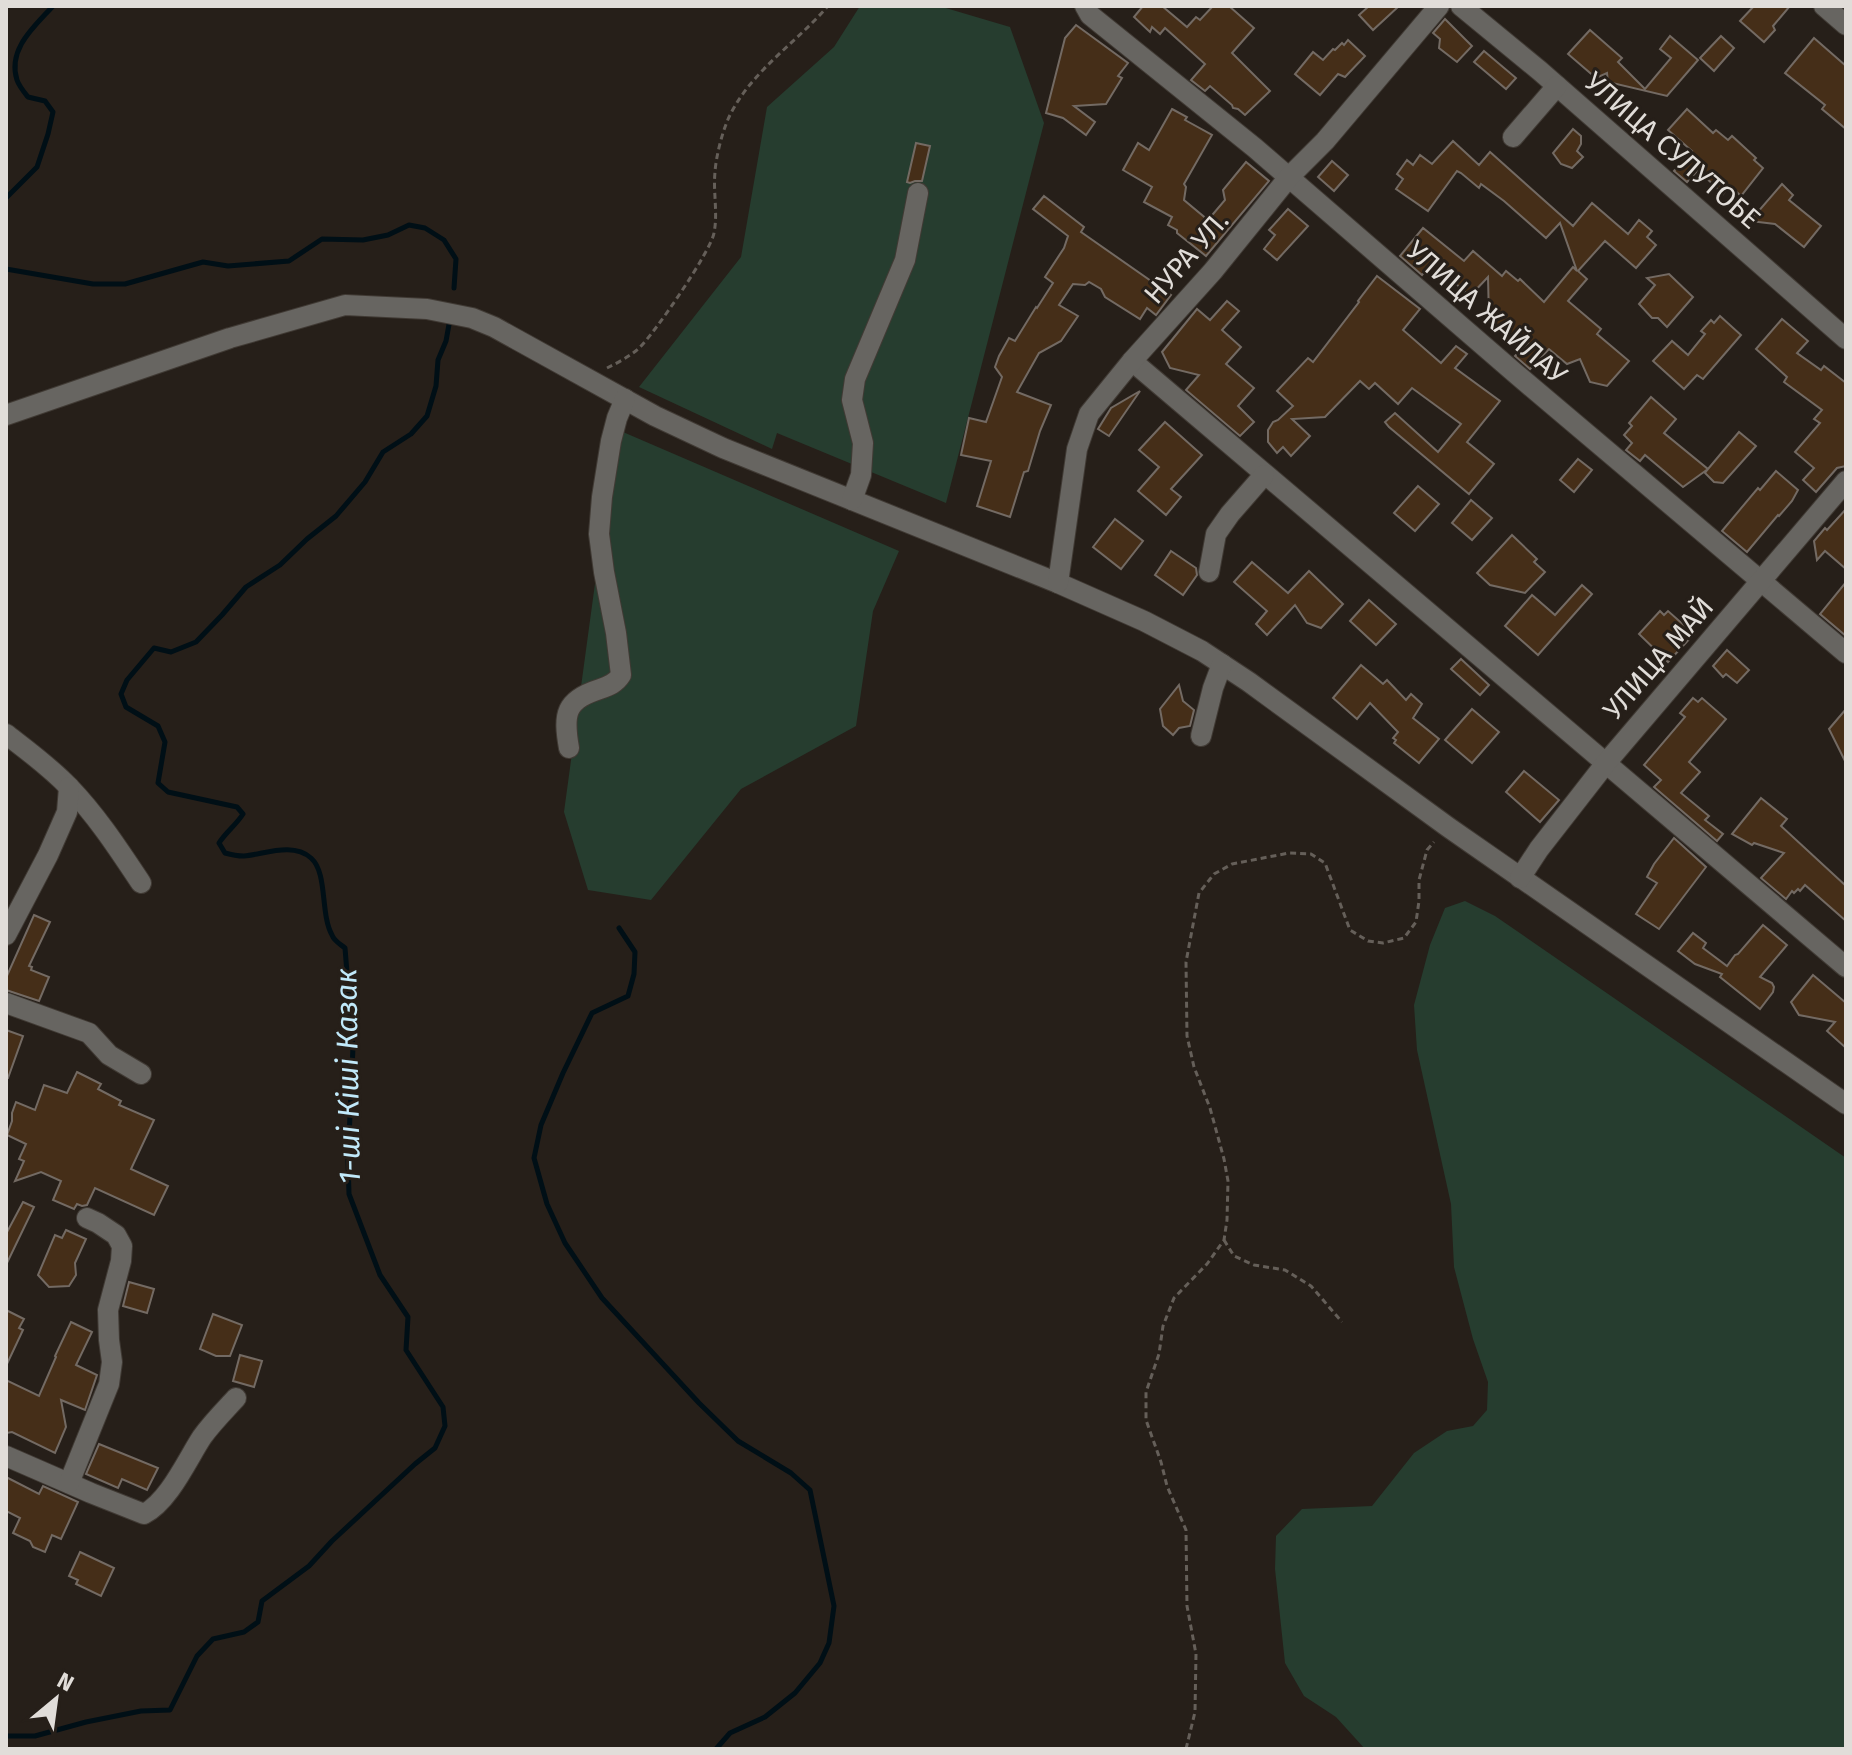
<svg xmlns="http://www.w3.org/2000/svg" width="1852" height="1755" font-family="'Fira Sans',sans-serif">
  <style>
    .green { fill: #263d2f }
    .lines { fill: none; stroke-linecap: round; stroke-linejoin: round }
    .stream { stroke: #000f16; stroke-width: 5 }
    .building { fill: #452e18; stroke: #736a63; stroke-width: 2 }
    .minor-casing { stroke: #403a34; stroke-width: 22 }
    .path { stroke: #655f59; stroke-width: 3; stroke-dasharray: 6 4; stroke-linecap: butt }
    .minor { stroke: #676561; stroke-width: 20 }
    .labels { text-anchor: middle; stroke-width: 6; stroke-linejoin: round; paint-order: stroke }
    .street-label { font-size: 28px; fill: #e1ddd9; stroke: #261f19 }
    .water-label { font-size: 30px; font-style: italic; fill: #c1e9fa; stroke: #261f19 }
  </style>
  <rect width="100%" height="100%" fill="#261f19"/>
  <g class="green">
    <polygon points="860,6 939,6 1010,27 1044,123 946,503 777,433 772,449 639,387 741,257 767,107 834,47"/>
    <polygon points="616,429 899,551 873,611 856,726 741,789 651,900 588,890 564,812"/>
    <polygon points="1465,901 1495,916 1846,1158 1846,1749 1365,1749 1336,1717 1304,1696 1285,1663 1275,1569 1276,1536 1302,1509 1372,1506 1414,1453 1447,1431 1473,1426 1487,1410 1488,1382 1473,1339 1454,1267 1451,1204 1417,1050 1414,1005 1430,945 1445,908"/>
  </g>
  <g class="lines">
    <g class="stream">
      <path d="M 6,198 L 37,167 L 48,134 L 53,112 L 45,101 L 28,97 C 24,92 19,86 17,80 C 7,49 35,26 53,6"/>
      <polyline points="6,269 93,284 125,284 203,262 228,266 289,261 322,239 363,240 388,235 409,225 425,228 444,240 456,259 454,288"/>
      <polyline points="619,928 635,952 634,974 628,996 592,1013 563,1073 541,1125 534,1158 547,1204 565,1243 602,1298 699,1403 738,1441 791,1473 810,1490 834,1606 829,1643 820,1663 795,1693 765,1717 730,1733 716,1749"/>
      <path d="M 6,1736 L 35,1736 L 86,1722 L 141,1711 L 170,1710 L 197,1656 L 213,1639 L 244,1632 L 258,1622 L 262,1601 L 309,1566 L 332,1541 L 415,1464 L 435,1448 L 445,1426 L 443,1407 L 406,1350 L 408,1317 L 380,1275 L 349,1194 L 348,1161 L 353,1047 L 345,948 C 340,944 334,941 332,935 C 320,914 328,873 311,858 C 293,842 265,854 244,856 C 238,856 232,855 225,853 L 219,843 C 226,832 236,825 243,814 L 237,807 L 168,792 L 158,783 L 165,742 L 158,726 L 126,707 L 121,694 L 127,680 L 154,648 L 171,652 L 196,642 L 222,615 L 246,587 L 280,565 L 307,539 L 336,516 L 365,482 L 383,452 L 411,434 L 427,416 L 436,386 L 438,360 L 446,341 L 450,319"/>
    </g>
  </g>
  <g class="building">
    <polygon points="1143,6 1162,6 1187,27 1196,17 1200,20 1213,6 1229,6 1254,28 1232,53 1270,91 1245,115 1238,109 1233,108 1232,105 1210,86 1205,91 1191,80 1205,64 1165,28 1160,34 1152,27 1150,32 1134,17"/>
    <polygon points="1369,6 1399,6 1373,30 1359,15"/>
    <polygon points="1754,6 1790,6 1773,26 1775,30 1764,42 1740,21"/>
    <polygon points="1445,19 1472,46 1457,62 1439,48 1440,39 1433,33"/>
    <polygon points="1076,25 1128,63 1118,76 1122,78 1106,104 1074,106 1095,122 1086,135 1063,118 1046,113 1065,38"/>
    <polygon points="1590,30 1622,58 1618,62 1645,89 1671,58 1660,49 1670,36 1698,60 1667,96 1608,82 1607,73 1596,78 1568,54"/>
    <polygon points="1721,36 1734,48 1714,71 1700,58"/>
    <polygon points="1814,38 1846,66 1846,129 1822,109 1825,105 1785,73"/>
    <polygon points="1348,40 1365,56 1345,77 1338,74 1320,95 1295,74 1313,52 1323,60 1333,49 1335,50 1342,43 1344,45"/>
    <polygon points="1484,51 1516,78 1506,89 1474,62"/>
    <polygon points="1172,109 1187,117 1185,120 1212,135 1184,184 1186,187 1184,200 1208,220 1225,200 1223,190 1246,162 1269,181 1206,256 1177,233 1177,230 1168,225 1172,217 1144,202 1152,187 1123,170 1138,143 1149,150"/>
    <polygon points="1687,109 1713,133 1716,130 1728,140 1732,136 1756,158 1754,160 1763,168 1741,196 1730,186 1723,194 1698,170 1687,182 1674,171 1692,151 1668,130"/>
    <polygon points="1573,129 1581,136 1581,144 1577,151 1583,157 1572,168 1561,164 1553,153"/>
    <polygon points="1453,141 1479,165 1490,152 1573,226 1592,203 1628,234 1639,220 1652,231 1647,237 1656,245 1636,268 1605,241 1578,271 1587,279 1568,301 1601,329 1597,334 1629,361 1607,386 1590,382 1580,359 1567,364 1549,349 1530,369 1515,356 1528,343 1498,330 1489,319 1488,277 1470,296 1432,263 1422,275 1400,256 1423,228 1464,261 1473,251 1502,276 1506,271 1518,281 1520,279 1544,302 1573,267 1577,271 1560,223 1546,238 1504,201 1481,184 1479,188 1461,173 1457,171 1428,211 1396,189 1403,179 1397,174 1407,160 1413,165 1420,155 1432,164"/>
    <polygon points="916,143 930,146 922,181 915,181 910,183 907,182"/>
    <polygon points="1332,161 1348,175 1334,191 1318,177"/>
    <polygon points="1782,184 1793,195 1789,200 1821,226 1804,247 1775,224 1750,221"/>
    <polygon points="1044,196 1084,227 1081,232 1171,295 1156,315 1147,308 1140,319 1105,297 1101,289 1089,282 1085,285 1073,284 1059,305 1078,316 1061,341 1039,353 1017,392 1051,405 1040,431 1028,471 1024,472 1010,517 977,506 991,461 961,455 969,418 986,422 1002,377 995,367 999,356 1009,338 1015,341 1036,307 1037,308 1053,283 1045,277 1064,248 1068,236 1033,209"/>
    <polygon points="1288,209 1308,226 1277,260 1264,249 1275,235 1269,230"/>
    <polygon points="1669,274 1693,297 1667,327 1658,318 1652,318 1639,304 1655,285 1647,278"/>
    <polygon points="1377,276 1420,309 1403,330 1441,363 1456,346 1467,354 1455,368 1500,401 1467,442 1494,464 1469,494 1389,427 1385,422 1395,413 1438,452 1461,424 1412,388 1398,404 1375,383 1369,389 1360,381 1325,417 1292,419 1310,436 1291,456 1283,447 1277,453 1268,442 1268,430 1273,422 1278,420 1293,406 1277,391 1308,358 1313,362 1359,302 1358,301"/>
    <polygon points="1227,301 1239,311 1222,330 1241,347 1226,364 1254,388 1238,406 1254,422 1240,436 1186,390 1199,375 1170,368 1162,352 1197,309 1210,320"/>
    <polygon points="1720,316 1741,335 1703,379 1697,375 1684,389 1653,361 1672,341 1688,355 1705,334 1701,331 1711,320 1714,323"/>
    <polygon points="1782,319 1808,341 1797,353 1821,370 1824,366 1846,383 1846,466 1837,468 1816,492 1803,480 1814,468 1795,452 1820,423 1814,419 1822,410 1784,382 1787,377 1756,349"/>
    <polygon points="1140,391 1109,436 1098,429 1111,408"/>
    <polygon points="1651,397 1676,419 1664,433 1708,469 1739,432 1756,446 1723,483 1714,482 1705,473 1708,469 1683,487 1645,455 1640,461 1626,450 1632,443 1624,435 1632,426 1629,423"/>
    <polygon points="1165,422 1202,455 1171,489 1181,497 1166,515 1138,491 1159,467 1139,450"/>
    <polygon points="1578,459 1592,470 1574,492 1560,480"/>
    <polygon points="1776,471 1798,490 1792,501 1779,516 1778,515 1747,552 1722,531 1758,488 1760,490"/>
    <polygon points="1418,486 1439,504 1415,531 1394,513"/>
    <polygon points="1471,500 1492,518 1472,540 1452,523"/>
    <polygon points="1846,509 1846,569 1825,551 1817,560 1814,541 1825,528 1827,530"/>
    <polygon points="1115,519 1143,541 1121,569 1093,547"/>
    <polygon points="1512,535 1537,559 1534,562 1545,572 1525,593 1490,585 1477,573"/>
    <polygon points="1171,551 1196,568 1197,575 1183,595 1155,575"/>
    <polygon points="1252,562 1288,593 1309,571 1343,604 1321,628 1307,623 1295,605 1267,635 1256,624 1267,611 1234,582"/>
    <polygon points="1846,582 1846,636 1820,614"/>
    <polygon points="1582,585 1592,594 1538,655 1505,626 1532,595 1555,615"/>
    <polygon points="1369,600 1396,624 1376,645 1350,621"/>
    <polygon points="1660,611 1664,615 1668,611 1694,634 1668,662 1639,634"/>
    <polygon points="1727,650 1749,670 1737,683 1726,674 1723,677 1713,666"/>
    <polygon points="1461,659 1489,685 1480,695 1451,669"/>
    <polygon points="1361,665 1383,684 1387,680 1406,700 1411,694 1422,704 1413,718 1439,739 1419,763 1394,743 1396,740 1393,738 1398,732 1370,703 1357,719 1333,698"/>
    <polygon points="1179,685 1183,701 1194,710 1190,726 1179,728 1173,735 1163,726 1160,709"/>
    <polygon points="1693,698 1698,702 1702,698 1726,719 1689,762 1700,772 1681,793 1709,816 1705,820 1723,834 1717,841 1654,787 1661,780 1644,765 1685,717 1680,713"/>
    <polygon points="1472,709 1499,732 1472,763 1445,740"/>
    <polygon points="1846,709 1846,763 1829,729"/>
    <polygon points="1524,771 1559,800 1540,822 1506,792"/>
    <polygon points="1761,798 1787,819 1781,826 1846,886 1846,921 1805,885 1800,891 1798,889 1794,893 1792,891 1786,899 1761,878 1784,853 1754,843 1752,845 1732,834"/>
    <polygon points="1674,838 1706,867 1659,929 1636,914 1657,883 1647,877 1654,864"/>
    <polygon points="34,915 50,922 29,966 32,967 31,970 49,977 39,1001 6,990 6,978"/>
    <polygon points="1763,925 1787,945 1760,977 1772,983 1774,987 1773,992 1760,1009 1720,977 1722,974 1695,964 1678,951 1693,933 1706,943 1703,948 1727,966 1735,955 1738,954"/>
    <polygon points="1813,975 1846,1003 1846,1048 1827,1031 1835,1022 1799,1015 1791,1002"/>
    <polygon points="6,1030 23,1036 8,1078 6,1078"/>
    <polygon points="77,1072 101,1084 98,1089 121,1101 119,1105 154,1120 131,1169 168,1186 154,1215 95,1188 87,1205 82,1206 77,1204 74,1209 53,1200 61,1181 41,1172 15,1181 24,1161 19,1159 26,1144 7,1135 12,1121 12,1113 16,1102 35,1110 44,1085 67,1093"/>
    <polygon points="23,1202 34,1207 6,1265 6,1234"/>
    <polygon points="66,1230 86,1239 75,1263 76,1275 69,1286 49,1287 38,1275 55,1235 62,1238"/>
    <polygon points="129,1282 154,1289 147,1313 123,1306"/>
    <polygon points="6,1310 24,1319 19,1328 23,1330 6,1366"/>
    <polygon points="213,1314 242,1325 230,1356 216,1356 200,1349"/>
    <polygon points="71,1322 92,1332 76,1365 97,1375 85,1410 61,1400 66,1427 55,1453 12,1432 6,1433 6,1380 39,1396 56,1357 55,1356"/>
    <polygon points="240,1355 262,1361 254,1387 233,1381"/>
    <polygon points="99,1444 158,1468 147,1490 122,1479 118,1488 86,1474"/>
    <polygon points="6,1477 39,1494 43,1486 78,1502 61,1539 52,1535 45,1552 33,1547 30,1541 13,1533 20,1518 6,1511"/>
    <polygon points="80,1552 114,1568 101,1596 76,1584 78,1580 69,1576"/>
  </g>
  <g class="lines">
    <defs>
      <g id="minor">
        <polyline points="1085,6 1090,15 1255,148 1515,373 1846,653"/>
        <polyline points="1461,6 1540,71 1846,339"/>
        <polyline points="1824,6 1846,25"/>
        <polyline points="1513,137 1557,86"/>
        <polyline points="1132,361 1846,967"/>
        <polyline points="6,415 230,338 345,305 427,309 472,318 494,327 655,416 723,448 1058,583 1144,621 1202,651 1249,682 1448,827 1846,1104"/>
        <polyline points="852,500 861,475 863,443 852,400 855,379 905,260 918,193"/>
        <polyline points="1209,572 1216,534 1230,514 1264,475"/>
        <polyline points="1058,583 1077,449 1089,414 1132,361 1213,271 1289,177 1325,141 1439,6"/>
        <path d="M 6,734 C 28,751 50,767 69,787 C 97,816 119,850 141,883"/>
        <polyline points="1201,736 1213,688 1222,664"/>
        <path d="M 569,748 C 563,714 565,700 600,689 C 609,686 616,683 621,675 L 616,633 L 604,572 L 599,534 L 602,497 L 611,441 L 617,418 L 625,399"/>
        <polyline points="1520,878 1539,849 1606,763 1846,481"/>
        <polyline points="6,935 48,855 67,812 69,787"/>
        <polyline points="6,1003 89,1033 109,1055 141,1074"/>
        <path d="M 6,1456 L 91,1493 L 144,1514 C 169,1501 187,1460 202,1437 C 212,1423 225,1410 236,1398"/>
        <polyline points="69,1483 109,1384 112,1362 109,1340 108,1310 121,1261 122,1246 116,1235 98,1223 87,1218"/>
      </g>
    </defs>
    <use href="#minor" class="minor-casing"/>
    <g class="path">
      <path d="M 607,368 C 617,363 629,357 638,349 C 653,336 711,251 714,233 C 718,213 713,192 715,172 C 716,156 723,128 731,113 C 754,69 796,43 828,6"/>
      <polyline points="1224,1240 1234,1256 1254,1265 1285,1270 1311,1286 1342,1322"/>
      <polyline points="1186,1749 1195,1712 1196,1654 1187,1606 1186,1530 1167,1486 1161,1462 1146,1420 1146,1392 1159,1354 1163,1326 1174,1298 1207,1264 1224,1240 1227,1220 1228,1181 1224,1159 1210,1108 1194,1067 1187,1036 1186,962 1199,893 1214,874 1232,864 1289,853 1311,854 1325,863 1350,930 1368,941 1383,943 1404,938 1416,922 1419,901 1419,880 1427,850 1434,842"/>
    </g>
    <use href="#minor" class="minor"/>
  </g>
  <g class="labels">
    <g class="street-label">
      <text transform="translate(1673 150) rotate(41)" y="10">УЛИЦА СУЛУТОБЕ</text>
      <text transform="translate(1186 257) rotate(-49)" y="10">НУРА УЛ.</text>
      <text transform="translate(1487 312) rotate(41)" y="10">УЛИЦА ЖАЙЛАУ</text>
      <text transform="translate(1658 658) rotate(-49)" y="10">УЛИЦА МАЙ</text>
    </g>
    <g class="water-label">
      <text transform="translate(348 1076) rotate(-91)" y="10">1-ші Кіші Казак</text>
    </g>
  </g>
  <rect width="1852" height="1755" fill="none" stroke="#e1ddd9" stroke-width="16"/>
  <g transform="translate(56 1699) rotate(29)" stroke="#261f19" stroke-width="6" paint-order="stroke">
  <path d="M0-6L14 30L0 20L-14 30Z" fill="#e1ddd9"/>
  <text y="-12" font-size="22" font-weight="bold" text-anchor="middle" fill="#e1ddd9">N</text>
  </g>
</svg>
